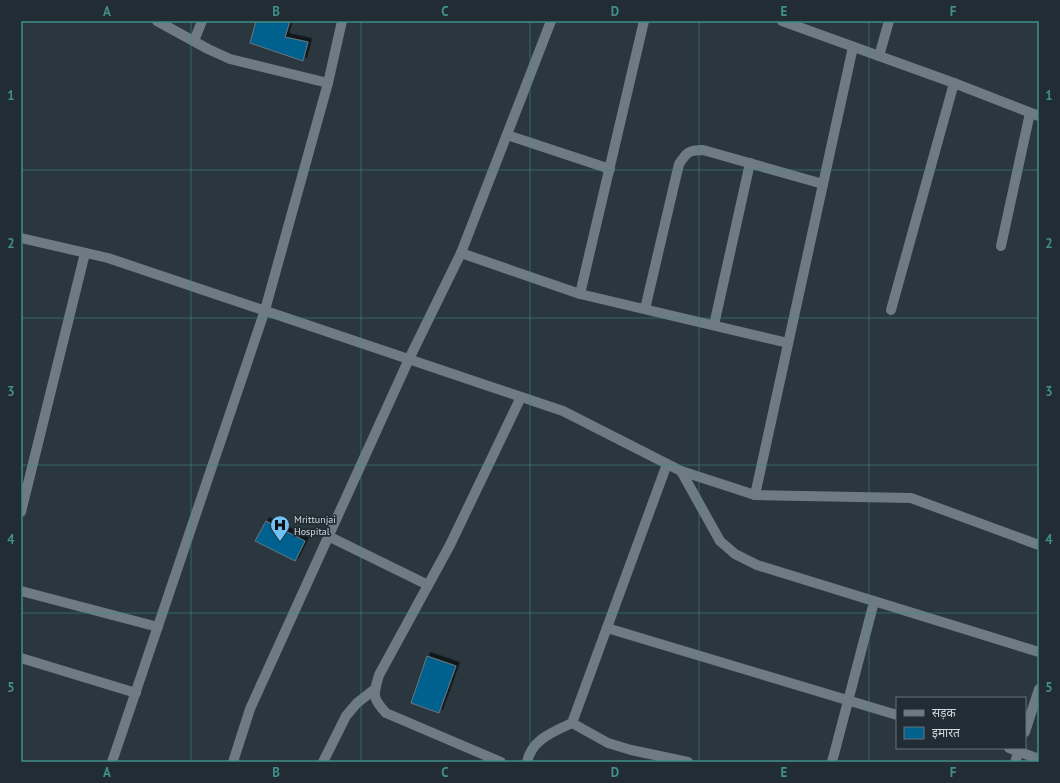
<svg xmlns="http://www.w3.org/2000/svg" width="1060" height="783" font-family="'PT Sans','Noto Sans Devanagari',sans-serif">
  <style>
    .building { fill: #02618e; stroke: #69757e; filter: url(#shadow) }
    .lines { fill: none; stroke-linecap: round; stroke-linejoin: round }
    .street { stroke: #6e7b84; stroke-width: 10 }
    .secondary { stroke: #6e7b84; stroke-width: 10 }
    .grid { fill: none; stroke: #408f8a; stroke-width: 1; stroke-opacity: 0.55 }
    .labels { text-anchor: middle; stroke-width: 3.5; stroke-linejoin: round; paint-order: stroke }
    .poi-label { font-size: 10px; fill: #d2d9de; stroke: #212c34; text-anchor: start }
    .neatline { fill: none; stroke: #408f8a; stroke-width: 1.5 }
    .grid-label { font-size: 13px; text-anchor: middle; font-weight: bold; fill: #408f8a }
  </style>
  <defs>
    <filter id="shadow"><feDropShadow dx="3.5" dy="-3.5" stdDeviation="0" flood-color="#0009"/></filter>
  </defs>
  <rect width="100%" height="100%" fill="#2b373e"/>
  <g class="building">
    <polygon points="256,21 290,21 285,37 308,42 303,61 250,43"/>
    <polygon points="266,521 305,541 295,561 255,541"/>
    <polygon points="427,656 456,666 439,713 411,703"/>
  </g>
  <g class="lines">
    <g class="street">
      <polyline points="157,21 208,49 230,59 328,83"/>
      <polyline points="782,21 954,83 1039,116"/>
      <polyline points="194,41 202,21"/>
      <polyline points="879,56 889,21"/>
      <polyline points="507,135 610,169"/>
      <polyline points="1001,246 1030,113"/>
      <polyline points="461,253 580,294 644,21"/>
      <polyline points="580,294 788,343"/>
      <path d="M 645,309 L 679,164 C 687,152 689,150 703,150 L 823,184"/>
      <polyline points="891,310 954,83"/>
      <polyline points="714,325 750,163"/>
      <polyline points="667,464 572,723 608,743 631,750 688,762"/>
      <polyline points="681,471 720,541 735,554 757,565 1039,652"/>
      <polyline points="755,495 853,47"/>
      <polyline points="21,512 85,253"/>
      <polyline points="328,536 428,585"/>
      <polyline points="21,591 158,627"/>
      <polyline points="607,628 897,715"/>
      <polyline points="21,658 136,693"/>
      <polyline points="1025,732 1039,689"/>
      <polyline points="1009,748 1039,759"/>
      <polyline points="233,762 250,709 409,359 461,253 551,21"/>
      <polyline points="323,762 346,716 357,703 375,689"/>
      <path d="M 501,762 L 386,713 C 372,698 373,695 379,675 L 450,545 L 521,397"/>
      <path d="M 527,762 C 532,739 553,732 572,723"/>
      <polyline points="832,762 874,602"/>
      <polyline points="1015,762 1020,748"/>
    </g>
    <g class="secondary">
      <polyline points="21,238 108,258 563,411 681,471 755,495 911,498 1039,545"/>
      <polyline points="112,762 265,310 328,83 342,21"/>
    </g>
  </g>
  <path class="grid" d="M 191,21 L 191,762M 361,21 L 361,762M 530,21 L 530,762M 699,21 L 699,762M 869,21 L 869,762M 21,170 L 1039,170M 21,318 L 1039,318M 21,465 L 1039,465M 21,613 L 1039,613"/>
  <defs>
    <symbol id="hospital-pin" viewBox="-11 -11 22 30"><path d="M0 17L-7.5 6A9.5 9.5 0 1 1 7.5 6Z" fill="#71c1f5" stroke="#212c34"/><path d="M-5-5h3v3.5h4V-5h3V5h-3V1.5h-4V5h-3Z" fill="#111"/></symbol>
  </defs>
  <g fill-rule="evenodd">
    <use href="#hospital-pin" x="269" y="514" width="22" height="30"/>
  </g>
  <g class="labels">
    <g class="poi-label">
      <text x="294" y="523">Mrittunjai<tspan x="294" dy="12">Hospital</tspan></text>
    </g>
  </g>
  <rect width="1060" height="783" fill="none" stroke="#212c34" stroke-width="44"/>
  <rect x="896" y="697" width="130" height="52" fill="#212c34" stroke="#687178"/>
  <rect x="904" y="710" width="20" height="6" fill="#6e7b84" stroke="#687178"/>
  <text x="932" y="717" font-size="12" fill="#d2d9de">सड़क</text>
  <rect x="904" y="727" width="20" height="12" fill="#02618e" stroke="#687178"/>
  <text x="932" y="737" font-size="12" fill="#d2d9de">इमारत</text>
  <rect x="22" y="22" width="1016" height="739" class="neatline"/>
  <g class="grid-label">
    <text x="107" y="16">A</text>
    <text x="276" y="16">B</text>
    <text x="445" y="16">C</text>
    <text x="615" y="16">D</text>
    <text x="784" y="16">E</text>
    <text x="953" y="16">F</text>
    <text x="11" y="100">1</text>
    <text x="1049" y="100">1</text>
    <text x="11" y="248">2</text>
    <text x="1049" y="248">2</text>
    <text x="11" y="396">3</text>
    <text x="1049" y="396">3</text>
    <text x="11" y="544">4</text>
    <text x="1049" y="544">4</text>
    <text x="11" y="692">5</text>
    <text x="1049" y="692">5</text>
    <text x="107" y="777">A</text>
    <text x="276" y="777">B</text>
    <text x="445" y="777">C</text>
    <text x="615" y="777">D</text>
    <text x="784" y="777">E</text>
    <text x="953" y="777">F</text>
  </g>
</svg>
